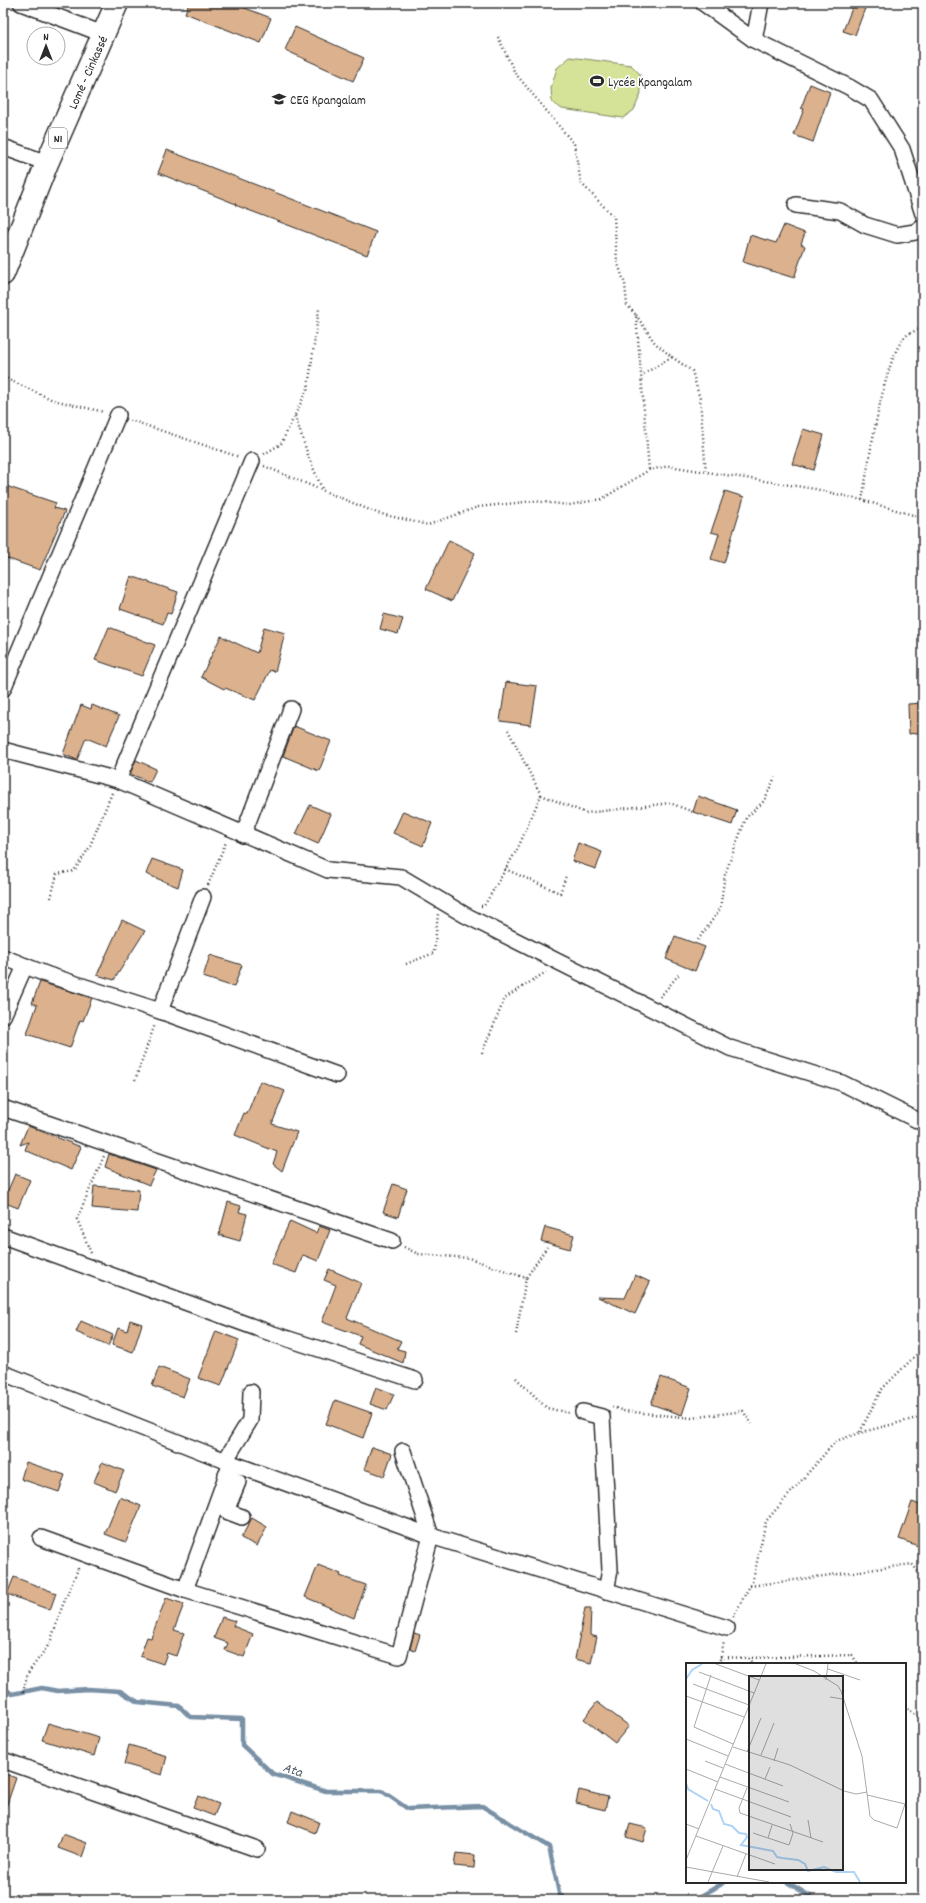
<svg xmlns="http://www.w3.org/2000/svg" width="926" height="1903" font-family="Dekko,sans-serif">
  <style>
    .green { fill: #d4e397; stroke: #808761 }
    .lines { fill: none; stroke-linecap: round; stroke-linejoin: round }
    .stream { stroke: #7990a5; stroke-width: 4.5 }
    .building { fill: #dcb18d; stroke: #2b2b2b }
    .minor-casing { stroke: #2b2b2b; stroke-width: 18 }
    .highway-casing { stroke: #2b2b2b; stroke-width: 25 }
    .path { stroke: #2b2b2b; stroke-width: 2.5; stroke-dasharray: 1 3; stroke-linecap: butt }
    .minor { stroke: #fff; stroke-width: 15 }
    .highway { stroke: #fff; stroke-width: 22 }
    .labels { text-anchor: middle; stroke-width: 3.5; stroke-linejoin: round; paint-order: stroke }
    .shield { fill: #fff; stroke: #6b6b6b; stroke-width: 1 }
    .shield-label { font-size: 12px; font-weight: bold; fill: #2b2b2b }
    .street-label { font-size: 13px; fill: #2b2b2b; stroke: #fff }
    .poi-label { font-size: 13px; fill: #2b2b2b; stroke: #fff; text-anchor: start }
    .water-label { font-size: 14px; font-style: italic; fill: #525d68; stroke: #fff }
    .inset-river { fill: none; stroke: #add3f6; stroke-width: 2 }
    .inset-road { fill: none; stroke: #aaa; stroke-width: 1 }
    .view { fill: #2b2b2b; fill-opacity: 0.15; stroke: #2b2b2b; stroke-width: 2 }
    .inset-edge { fill: none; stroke: #2b2b2b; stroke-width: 2 }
  </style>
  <rect width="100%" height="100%" fill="#fff"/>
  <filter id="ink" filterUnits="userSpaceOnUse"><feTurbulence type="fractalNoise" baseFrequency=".025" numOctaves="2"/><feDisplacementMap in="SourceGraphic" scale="8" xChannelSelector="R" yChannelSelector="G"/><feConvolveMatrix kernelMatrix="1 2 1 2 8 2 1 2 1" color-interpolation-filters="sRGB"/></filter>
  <g filter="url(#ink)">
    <polygon class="green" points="570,57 631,65 640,74 641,93 634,110 623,118 562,109 552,102 551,88 557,68"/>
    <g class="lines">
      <g class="stream">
        <polyline points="3,1687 12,1694 42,1688 58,1691 88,1689 120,1691 138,1702 179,1706 190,1717 242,1719 242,1745 273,1774 326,1791 382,1791 408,1809 482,1806 549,1847 559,1893 565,1900"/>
        <polyline points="787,1882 816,1900"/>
        <polyline points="690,1900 696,1899 725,1882"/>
      </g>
    </g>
    <g class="building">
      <polygon points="189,3 232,3 271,18 261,43 185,13"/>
      <polygon points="854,3 867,3 855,35 843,31"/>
      <polygon points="295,27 364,58 353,81 285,50"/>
      <polygon points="810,84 830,92 813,142 794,135 804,109 801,108"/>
      <polygon points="167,150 376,232 367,255 235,205 236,204 158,173"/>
      <polygon points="784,225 805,233 801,244 805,246 794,278 743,262 750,235 776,243"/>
      <polygon points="803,429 824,435 814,470 792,464"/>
      <polygon points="3,485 56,503 54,508 65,511 40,570 3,557"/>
      <polygon points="725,491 744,497 724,563 711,559 719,534 711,532"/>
      <polygon points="449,540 475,553 452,601 426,589"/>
      <polygon points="131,576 178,592 171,614 167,613 163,624 120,609"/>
      <polygon points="384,614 403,619 398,634 380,629"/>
      <polygon points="109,627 155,645 142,676 95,660"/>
      <polygon points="264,627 285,633 275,672 270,670 255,700 225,688 224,689 201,677 221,636 257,653"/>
      <polygon points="506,682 537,686 531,725 500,721"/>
      <polygon points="923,703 923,732 909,734 908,704"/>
      <polygon points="81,705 91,709 92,705 119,716 106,746 86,738 77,760 63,754"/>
      <polygon points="294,726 331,741 319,771 283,756"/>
      <polygon points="136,760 156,769 150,782 130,774"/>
      <polygon points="698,796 737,810 732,825 693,812"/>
      <polygon points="310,805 331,814 318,844 296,834"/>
      <polygon points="403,811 432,823 423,846 393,833"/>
      <polygon points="578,843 602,852 596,869 572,861"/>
      <polygon points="152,859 183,870 178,887 146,874"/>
      <polygon points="122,920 145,931 114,980 97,975"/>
      <polygon points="675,936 705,947 695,971 666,959"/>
      <polygon points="210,955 242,965 234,987 203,977"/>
      <polygon points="40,982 92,998 83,1021 80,1020 70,1048 27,1034 37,1005 32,1003"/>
      <polygon points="260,1081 285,1091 272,1124 297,1132 282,1171 273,1164 277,1152 235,1135 244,1113 247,1114"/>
      <polygon points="28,1126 81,1147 71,1170 25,1150 28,1142 20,1145"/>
      <polygon points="109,1154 156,1170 149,1185 105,1167"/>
      <polygon points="15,1174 30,1180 18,1208 3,1202"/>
      <polygon points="393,1184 407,1189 398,1217 383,1212"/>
      <polygon points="94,1186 139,1190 137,1212 92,1208"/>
      <polygon points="228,1202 241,1206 239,1212 247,1214 240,1241 219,1235"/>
      <polygon points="290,1221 316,1233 319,1226 330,1230 318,1261 303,1255 296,1273 271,1264"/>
      <polygon points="545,1227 574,1235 570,1249 541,1241"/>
      <polygon points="329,1269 361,1283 347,1318 401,1341 397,1349 405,1351 403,1363 358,1344 361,1336 322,1322 336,1285 324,1280"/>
      <polygon points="635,1275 650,1282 635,1314 598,1297 625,1298"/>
      <polygon points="130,1320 142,1324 133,1352 112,1345 118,1328 127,1331"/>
      <polygon points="81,1321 113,1335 108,1346 76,1332"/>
      <polygon points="216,1331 239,1340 221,1386 198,1378"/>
      <polygon points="159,1367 190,1379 183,1397 152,1386"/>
      <polygon points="661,1377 691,1388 682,1415 651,1404"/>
      <polygon points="376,1387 394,1394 387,1410 370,1404"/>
      <polygon points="335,1400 372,1413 363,1438 326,1424"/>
      <polygon points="372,1447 392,1454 384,1476 364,1469"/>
      <polygon points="26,1462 65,1475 59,1492 21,1479"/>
      <polygon points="102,1462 124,1471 115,1491 94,1482"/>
      <polygon points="120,1497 141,1506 126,1542 105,1534"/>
      <polygon points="912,1502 923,1506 923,1540 921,1547 899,1539"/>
      <polygon points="252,1518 267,1527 257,1546 241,1538"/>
      <polygon points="318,1565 341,1574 340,1576 366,1585 354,1618 305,1597"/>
      <polygon points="14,1577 56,1593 50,1610 7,1594"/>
      <polygon points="166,1598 184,1604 174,1630 184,1633 176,1656 167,1653 163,1664 140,1656 147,1637 151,1638"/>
      <polygon points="585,1608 591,1608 590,1635 597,1637 591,1663 575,1659"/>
      <polygon points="222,1617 235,1621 233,1626 253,1634 244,1657 225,1650 228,1643 214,1638"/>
      <polygon points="414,1633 420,1635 415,1651 410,1649"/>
      <polygon points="597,1702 629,1726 615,1743 584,1719"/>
      <polygon points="48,1723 99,1738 94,1756 42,1740"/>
      <polygon points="129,1745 167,1756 162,1775 124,1764"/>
      <polygon points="3,1773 16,1778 5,1810 3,1810"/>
      <polygon points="579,1790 608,1797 605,1810 576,1803"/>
      <polygon points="198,1796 219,1804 214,1816 193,1808"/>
      <polygon points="292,1811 319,1822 315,1833 288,1822"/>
      <polygon points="630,1824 647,1828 643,1842 626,1837"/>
      <polygon points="63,1834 87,1843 82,1857 58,1848"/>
      <polygon points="456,1853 475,1855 474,1868 454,1866"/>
    </g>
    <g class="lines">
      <defs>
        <g id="minor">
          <polyline points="21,3 103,34"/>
          <polyline points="703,3 754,40 849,87 871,100 902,149 923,214"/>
          <polyline points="754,40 761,3"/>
          <polyline points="3,147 47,163"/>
          <polyline points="796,205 840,211 865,225 897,235 915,232 923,226"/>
          <polyline points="3,689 118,415"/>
          <polyline points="3,750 118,780 328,870 401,877 465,915 730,1048 842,1083 923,1123"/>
          <polyline points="118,780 252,461"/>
          <polyline points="243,835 291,709"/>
          <polyline points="3,957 48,975 160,1011 337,1075"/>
          <polyline points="160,1011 203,897"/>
          <polyline points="3,1016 25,966"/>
          <polyline points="3,1108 392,1241"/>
          <polyline points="3,1236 273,1334 415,1380"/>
          <polyline points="3,1373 231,1463 431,1536 727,1628"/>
          <polyline points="583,1412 602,1417 610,1570 606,1591"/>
          <polyline points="225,1461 250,1420 251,1392"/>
          <polyline points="226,1475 238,1482 226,1511 242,1517"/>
          <polyline points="41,1538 185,1590 399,1656 431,1536 403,1451"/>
          <polyline points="185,1590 231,1463"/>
          <polyline points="3,1760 257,1849"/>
        </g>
        <polyline id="highway" points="3,274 47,163 117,3"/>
      </defs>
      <use href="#minor" class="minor-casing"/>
      <use href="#highway" class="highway-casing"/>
      <g class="path">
        <polyline points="498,37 515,73 574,144 581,183 614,217 617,261 625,284 627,305 636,315 649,470"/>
        <polyline points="636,315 655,343 672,357 642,375"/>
        <polyline points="672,357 692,371 700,399 706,473"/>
        <polyline points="3,377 53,400 104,412"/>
        <polyline points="295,416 309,458 323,491"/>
        <polyline points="130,420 239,457"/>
        <polyline points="264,454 281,444 308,388 319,309"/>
        <polyline points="264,466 377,513 428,525 478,507 534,501 569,505 602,499 649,470 669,466 815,489 862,500 923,518"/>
        <path d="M 862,500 C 868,468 884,354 906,336 C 910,332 918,330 923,328"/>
        <polyline points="541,795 586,813 670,803 693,812"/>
        <polyline points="505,869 560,893 566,876"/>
        <polyline points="208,885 226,842"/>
        <polyline points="51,898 57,874 74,871 89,848 112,793"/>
        <polyline points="481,906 484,906 518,848 541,795 508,730"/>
        <polyline points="698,940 720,909 725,874 746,818 764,801 775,777"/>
        <polyline points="406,964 434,953 438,914"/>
        <polyline points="660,997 680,973"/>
        <polyline points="482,1053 505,998 546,972"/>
        <polyline points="135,1080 155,1024"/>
        <polyline points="404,1247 418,1254 469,1258 526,1278 547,1247"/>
        <polyline points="91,1253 77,1219 104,1156"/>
        <polyline points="516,1334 526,1278"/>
        <polyline points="516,1378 547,1408 569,1413"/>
        <polyline points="612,1407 624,1411 692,1418 743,1411 752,1424"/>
        <polyline points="860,1432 881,1390 923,1348"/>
        <polyline points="750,1586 912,1564 923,1578"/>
        <polyline points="733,1617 753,1580 766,1521 836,1441 859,1433 917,1418 923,1424"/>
        <polyline points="720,1657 748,1658 753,1664"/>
        <polyline points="748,1658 852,1655 858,1664"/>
        <polyline points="719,1664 724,1642"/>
        <polyline points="23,1692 28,1673 50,1643 62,1607 78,1569 77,1566"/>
        <polyline points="905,1706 923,1721"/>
      </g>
      <use href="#minor" class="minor"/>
      <use href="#highway" class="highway"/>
    </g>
  </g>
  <defs>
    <symbol id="stadium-bare" viewBox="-9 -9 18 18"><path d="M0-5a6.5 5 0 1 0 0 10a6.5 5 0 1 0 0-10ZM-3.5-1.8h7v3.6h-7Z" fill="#2b2b2b" stroke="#fff" stroke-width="2.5" paint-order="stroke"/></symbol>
    <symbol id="school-bare" viewBox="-9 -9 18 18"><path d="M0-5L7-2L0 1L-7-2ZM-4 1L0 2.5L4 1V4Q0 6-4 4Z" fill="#2b2b2b" stroke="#fff" stroke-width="2.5" paint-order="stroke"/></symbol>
  </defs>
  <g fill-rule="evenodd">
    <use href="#stadium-bare" x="587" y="71" width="20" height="20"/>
    <use href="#school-bare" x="269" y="89" width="20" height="20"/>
  </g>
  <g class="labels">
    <rect class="shield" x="49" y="128" width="18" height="20" rx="3"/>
    <g class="shield-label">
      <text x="58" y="142">N1</text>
    </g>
    <g class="street-label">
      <text transform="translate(87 72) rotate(-66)" y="5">Lomé - Cinkassé</text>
    </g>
    <g class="poi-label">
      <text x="608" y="86">Lycée Kpangalam</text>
      <text x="290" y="104">CEG Kpangalam</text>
    </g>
    <g class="water-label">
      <text transform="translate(293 1769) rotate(18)" y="5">Ata</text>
    </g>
  </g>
  <g transform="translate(686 1663)">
    <rect width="220" height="220" fill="#fff"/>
    <path class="inset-river" d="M 0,16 L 6,7 L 16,1M 0,120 L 2,126 L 22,138M 25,141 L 27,146 L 33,148 L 38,161 L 46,163 L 53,170 L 60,171 L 61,174 L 55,182 L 87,188 L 91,194 L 96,195 L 112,197 L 119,201 L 122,208 L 138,204 L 150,209 L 168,209 L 174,219"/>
    <path class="inset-road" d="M 30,1 L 73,17M 110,1 L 128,8 L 152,23 L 155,28 L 176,93 L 184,153 L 188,157 L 211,165 L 219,141M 142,6 L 174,17M 13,9 L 68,30M 25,12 L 8,64 L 47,81M 140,17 L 142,1M 7,21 L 63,42M 0,33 L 58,54M 144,34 L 157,36M 0,76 L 42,93M 47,84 L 104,102 L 158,128 L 170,131 L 181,129M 61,89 L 75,55M 75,92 L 88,60M 19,98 L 37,105M 88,98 L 92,85M 39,101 L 97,123M 0,106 L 32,119M 34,114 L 103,139M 79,116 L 84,104M 61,125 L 53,145 L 54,150 L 137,179M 29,126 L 105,154M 181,132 L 219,141M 122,157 L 125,175M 0,161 L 13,166M 67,170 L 103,182 L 107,170 L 104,161M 10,173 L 89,201M 82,175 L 86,162M 0,197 L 80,1M 0,204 L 83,219M 51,214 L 60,191M 22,219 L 37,183"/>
    <path class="view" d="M 63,13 L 157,13 L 157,207 L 63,207 Z"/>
    <rect width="220" height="220" class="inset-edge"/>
  </g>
  <rect width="926" height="1903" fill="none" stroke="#fff" stroke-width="16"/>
  <rect x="8" y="8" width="910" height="1887" fill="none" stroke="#2b2b2b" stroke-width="1.5" filter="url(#ink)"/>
  <g transform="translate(46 46)"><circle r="19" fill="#ffffff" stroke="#aaaaaa"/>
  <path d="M0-3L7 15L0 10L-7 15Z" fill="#2b2b2b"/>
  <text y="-6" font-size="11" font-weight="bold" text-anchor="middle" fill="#2b2b2b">N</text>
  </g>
</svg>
